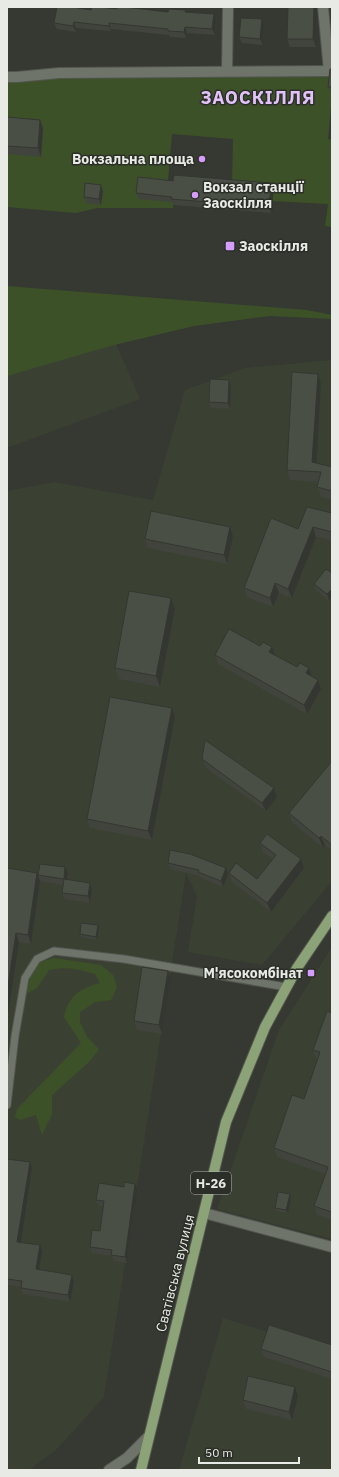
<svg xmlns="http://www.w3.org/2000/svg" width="339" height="1477" font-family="'IBM Plex Sans',sans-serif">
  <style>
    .built { fill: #3a4133 }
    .green { fill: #3d5129 }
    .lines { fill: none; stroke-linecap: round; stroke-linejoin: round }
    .lane-casing { stroke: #52554e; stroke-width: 9 }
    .street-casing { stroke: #52554e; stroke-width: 12 }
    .secondary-casing { stroke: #52554e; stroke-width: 12 }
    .primary-casing { stroke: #52554e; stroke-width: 12 }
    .lane { stroke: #6f746b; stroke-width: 7 }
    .street { stroke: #6f746b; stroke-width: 10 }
    .secondary { stroke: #6f746b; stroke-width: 10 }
    .primary { stroke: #8ca277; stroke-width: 10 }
    .wall { fill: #40443c }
    .shaded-wall { fill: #343731 }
    .building { fill: #4a4f46; stroke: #343731 }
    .poi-dot { fill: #d49cfc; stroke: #2b2f27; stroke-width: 1.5 }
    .labels { text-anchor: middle; stroke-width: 3; stroke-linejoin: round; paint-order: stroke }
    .shield { fill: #2b2f27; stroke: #afb2ac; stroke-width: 1 }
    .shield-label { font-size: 13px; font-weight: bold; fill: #e7eae5 }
    .poi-label { font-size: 14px; font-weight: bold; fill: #e7eae5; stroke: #2b2f27; text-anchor: end }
    .street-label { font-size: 14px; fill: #e7eae5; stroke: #2b2f27 }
    .district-label { font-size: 18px; font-weight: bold; letter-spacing: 1px; fill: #e2c3f9; stroke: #2b2f27 }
  </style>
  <rect width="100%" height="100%" fill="#353931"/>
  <g class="built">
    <polygon points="107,323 140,399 7,448 7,360"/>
    <polygon points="332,360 332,881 262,965 188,952 197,896 186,873 104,1397 56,1450 29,1470 7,1470 7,491 54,482 153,500 185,390 245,368"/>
    <polygon points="332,947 332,1239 217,1209 279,1030"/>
    <polygon points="223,1318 332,1352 332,1470 179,1470"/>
  </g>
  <g class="green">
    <polygon points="332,71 332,95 328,139 332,140 332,227 325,226 328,204 272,201 232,186 233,139 172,134 168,180 176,185 173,208 97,208 76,213 7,207 7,75"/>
    <polygon points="7,286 307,310 332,315 332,319 270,316 194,326 110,346 7,376"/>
    <path d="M 54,958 L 101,965 L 113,975 L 117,987 L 111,1000 L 95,1002 L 80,1012 L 80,1022 L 87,1037 L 99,1049 L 90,1061 L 52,1095 L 52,1114 L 42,1135 L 36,1115 L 20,1120 L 15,1117 L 17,1109 L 81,1043 L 64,1017 C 68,996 81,988 100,983 L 95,974 C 79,969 65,966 49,970 L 37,988 L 26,994 L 32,972 L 40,962 Z"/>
  </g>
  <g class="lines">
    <defs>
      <polyline id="lane" points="7,1105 15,1036 25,978 37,959 54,951 124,959 286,987"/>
      <g id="street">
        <polyline points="323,7 329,71"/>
        <polyline points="227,71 228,7"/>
        <polyline points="7,77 17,77 59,73 332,71"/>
        <polyline points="204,1213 332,1247"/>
      </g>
      <polyline id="secondary" points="109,1470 127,1458 149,1436"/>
      <polyline id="primary" points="141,1470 226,1122 265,1027 297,968 332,916"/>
    </defs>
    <use href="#lane" class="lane-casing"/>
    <use href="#street" class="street-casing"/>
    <use href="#secondary" class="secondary-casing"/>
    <use href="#primary" class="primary-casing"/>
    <use href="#lane" class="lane"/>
    <use href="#street" class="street"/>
    <use href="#secondary" class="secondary"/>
    <use href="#primary" class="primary"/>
  </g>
  <g class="wall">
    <polygon points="317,7 316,47 290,47 287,39"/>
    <polygon points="117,9 168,12 186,10 186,12 216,20 215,35 187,33 186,38 170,37 169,35 111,29 111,31 76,28 76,32 57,29 54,23 91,10"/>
    <polygon points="262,19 264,26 263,45 242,43 239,37"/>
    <polygon points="332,69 332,95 328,87"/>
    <polygon points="7,117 40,120 43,128 41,157 7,154"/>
    <polygon points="173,181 271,183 274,189 271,213 173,205 172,202 139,199 136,193"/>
    <polygon points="103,191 101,205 86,203 84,197"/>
    <polygon points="229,380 231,386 230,409 211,408 209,402"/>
    <polygon points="321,384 316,463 332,467 332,500 321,497 317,487 319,482 290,480 287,470"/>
    <polygon points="332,513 332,540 316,537 292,598 279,593 273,607 247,597 244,588 298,529"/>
    <polygon points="230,527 233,536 227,564 148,548 145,539"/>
    <polygon points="332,573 332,598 329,601 316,590 314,584"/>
    <polygon points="175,609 160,687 119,679 115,668"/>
    <polygon points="215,655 275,655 312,676 321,689 307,714 218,664"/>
    <polygon points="175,717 152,840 90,828 87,819"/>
    <polygon points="202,759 277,797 266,811 206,768"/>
    <polygon points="332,761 332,851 325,845 323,848 292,822 289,813"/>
    <polygon points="260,843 304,868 271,912 232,882 229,873 257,879 272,859 263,852"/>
    <polygon points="168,863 226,868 228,875 223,887 201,878 200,876 170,869"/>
    <polygon points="7,868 38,875 68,873 67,879 90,883 92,889 90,903 64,899 62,893 63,885 40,881 31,944 19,942 8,1015 7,1015"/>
    <polygon points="98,925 99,928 97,940 81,937 80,934"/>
    <polygon points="168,971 171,980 162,1034 137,1030 134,1021"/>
    <polygon points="332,1013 332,1220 317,1215 314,1206 325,1174 277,1157 274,1148 304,1099 318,1059 316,1059 313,1050"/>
    <polygon points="7,1159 32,1168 20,1242 42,1251 39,1270 72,1275 74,1281 70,1302 23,1294 21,1288 21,1287 7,1285"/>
    <polygon points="138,1190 127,1263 114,1261 112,1256 92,1253 90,1247 100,1231 103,1206 99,1206 96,1200"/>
    <polygon points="290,1194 291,1197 288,1213 276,1211 275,1208"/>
    <polygon points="332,1345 332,1379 264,1357 261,1349"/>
    <polygon points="298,1396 292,1420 246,1409 243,1400"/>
  </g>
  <g class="shaded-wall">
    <polygon points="314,7 317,7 316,47 313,39"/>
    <polygon points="214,14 216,20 215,35 212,29"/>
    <polygon points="262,19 264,26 263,45 260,39"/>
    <polygon points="74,22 76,28 76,32 73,26"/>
    <polygon points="109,23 111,29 111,31 109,26"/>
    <polygon points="185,27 187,33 186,38 184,32"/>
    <polygon points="40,120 43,128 41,157 38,148"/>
    <polygon points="271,183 274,189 271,213 269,207"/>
    <polygon points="101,185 103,191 101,205 99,199"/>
    <polygon points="318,374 321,384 316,472 312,462"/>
    <polygon points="229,380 231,386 230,409 228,403"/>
    <polygon points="230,527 233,536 227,564 224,555"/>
    <polygon points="313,527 316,537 292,598 288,589"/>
    <polygon points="275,583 279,593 273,607 270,598"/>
    <polygon points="332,589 332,598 329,601 327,594"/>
    <polygon points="171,598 175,609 160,687 156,676"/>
    <polygon points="272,647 275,655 269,652"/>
    <polygon points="309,668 312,677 306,673"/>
    <polygon points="318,680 321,689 307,714 304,705"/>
    <polygon points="172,708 175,717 152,840 148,831"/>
    <polygon points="274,788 277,797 266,811 262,803"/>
    <polygon points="321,836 325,845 323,848 319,838"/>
    <polygon points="301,859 304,868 271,912 267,903"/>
    <polygon points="65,867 68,873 66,885 64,879"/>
    <polygon points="226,868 228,875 223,887 221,881"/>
    <polygon points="37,873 40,881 31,944 28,935"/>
    <polygon points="90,883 92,889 90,903 88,896"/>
    <polygon points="98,925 99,928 97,940 96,937"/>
    <polygon points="16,933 19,942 8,1015 7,1012 7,992"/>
    <polygon points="168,971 171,980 162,1034 159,1025"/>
    <polygon points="30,1162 32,1168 20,1248 17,1242"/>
    <polygon points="135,1184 138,1190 127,1263 125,1257"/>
    <polygon points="290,1194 291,1197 288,1213 286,1210"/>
    <polygon points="40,1245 42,1251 38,1276 36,1269"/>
    <polygon points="72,1275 74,1281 70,1302 68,1295"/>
    <polygon points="295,1387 298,1396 292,1420 289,1412"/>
  </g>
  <g class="building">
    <polygon points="57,7 72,7 91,10 92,7 99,7 117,9 117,7 124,7 168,12 169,9 186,10 185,12 214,14 212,29 185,27 184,32 168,31 168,29 109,23 109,26 74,22 73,26 54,23"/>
    <polygon points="288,7 314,7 313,39 287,39"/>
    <polygon points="241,18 262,19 260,39 239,37"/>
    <polygon points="330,69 332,69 332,87 328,87"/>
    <polygon points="7,117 40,120 38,148 7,146"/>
    <polygon points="174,175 271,183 269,207 171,199 172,197 136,193 138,177 173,181"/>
    <polygon points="85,183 101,185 99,199 84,197"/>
    <polygon points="292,372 318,374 312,462 332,467 332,491 317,487 321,472 287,470"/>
    <polygon points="210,379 229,380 228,403 209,402"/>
    <polygon points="307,507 332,513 332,532 313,527 288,589 275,583 270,598 244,588 271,518 298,529"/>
    <polygon points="151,511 230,527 224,555 145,539"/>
    <polygon points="326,569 332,573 332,589 327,594 314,584"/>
    <polygon points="129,591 171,598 156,676 115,668"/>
    <polygon points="229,629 260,646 263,642 272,647 269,652 297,667 300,663 309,668 306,673 318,680 304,705 215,655"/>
    <polygon points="110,697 172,708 148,831 87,819"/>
    <polygon points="205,740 274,788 262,803 202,759"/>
    <polygon points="332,761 332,845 321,836 319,838 289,813"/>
    <polygon points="267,834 301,859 267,903 229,873 236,863 257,879 276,855 260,843"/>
    <polygon points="170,850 190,854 226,868 221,881 198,872 199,870 168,863"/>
    <polygon points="40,864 65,867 64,879 38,875"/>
    <polygon points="7,868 37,873 28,935 16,933 7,992"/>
    <polygon points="64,879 90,883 88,896 62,893"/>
    <polygon points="81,923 98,925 96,937 80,934"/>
    <polygon points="142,967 168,971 159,1025 134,1021"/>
    <polygon points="327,1011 332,1013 332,1212 314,1206 328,1167 274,1148 292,1095 304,1099 320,1052 313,1050"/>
    <polygon points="7,1159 30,1162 17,1242 40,1245 36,1269 72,1275 68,1295 21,1288 22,1281 7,1279"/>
    <polygon points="124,1182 135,1184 125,1257 111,1255 112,1250 90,1247 92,1230 100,1231 104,1201 96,1200 99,1183 124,1187"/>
    <polygon points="278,1192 290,1194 286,1210 275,1208"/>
    <polygon points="269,1325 332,1345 332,1372 261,1349"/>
    <polygon points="248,1376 295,1387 289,1412 243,1400"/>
  </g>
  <g class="poi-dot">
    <circle cx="202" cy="159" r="4"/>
    <circle cx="195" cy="195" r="4"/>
    <rect x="225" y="241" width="10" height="10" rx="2"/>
    <rect x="307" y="969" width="8" height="8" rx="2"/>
  </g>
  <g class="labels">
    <rect class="shield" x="191" y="1172" width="40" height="22" rx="3"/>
    <g class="shield-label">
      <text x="211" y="1188">Н-26</text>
    </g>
    <g class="poi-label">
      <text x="194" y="164">Вокзальна площа</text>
      <text x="203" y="192" text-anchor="start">Вокзал станції<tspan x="203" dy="16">Заоскілля</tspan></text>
      <text x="239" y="251" text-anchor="start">Заоскiлля</text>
      <text x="303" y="978">М'ясокомбінат</text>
    </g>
    <g class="street-label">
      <text transform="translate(175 1273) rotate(-76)" y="5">Сватівська вулиця</text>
    </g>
    <g class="district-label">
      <text x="258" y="104">ЗАОСКIЛЛЯ</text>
    </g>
  </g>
  <rect width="339" height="1477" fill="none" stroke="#e7eae5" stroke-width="16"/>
  <path d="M199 1457v6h100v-6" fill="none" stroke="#e7eae5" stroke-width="2"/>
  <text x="205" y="1457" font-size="12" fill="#e7eae5" stroke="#2b2f27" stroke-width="3" paint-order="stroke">50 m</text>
</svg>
